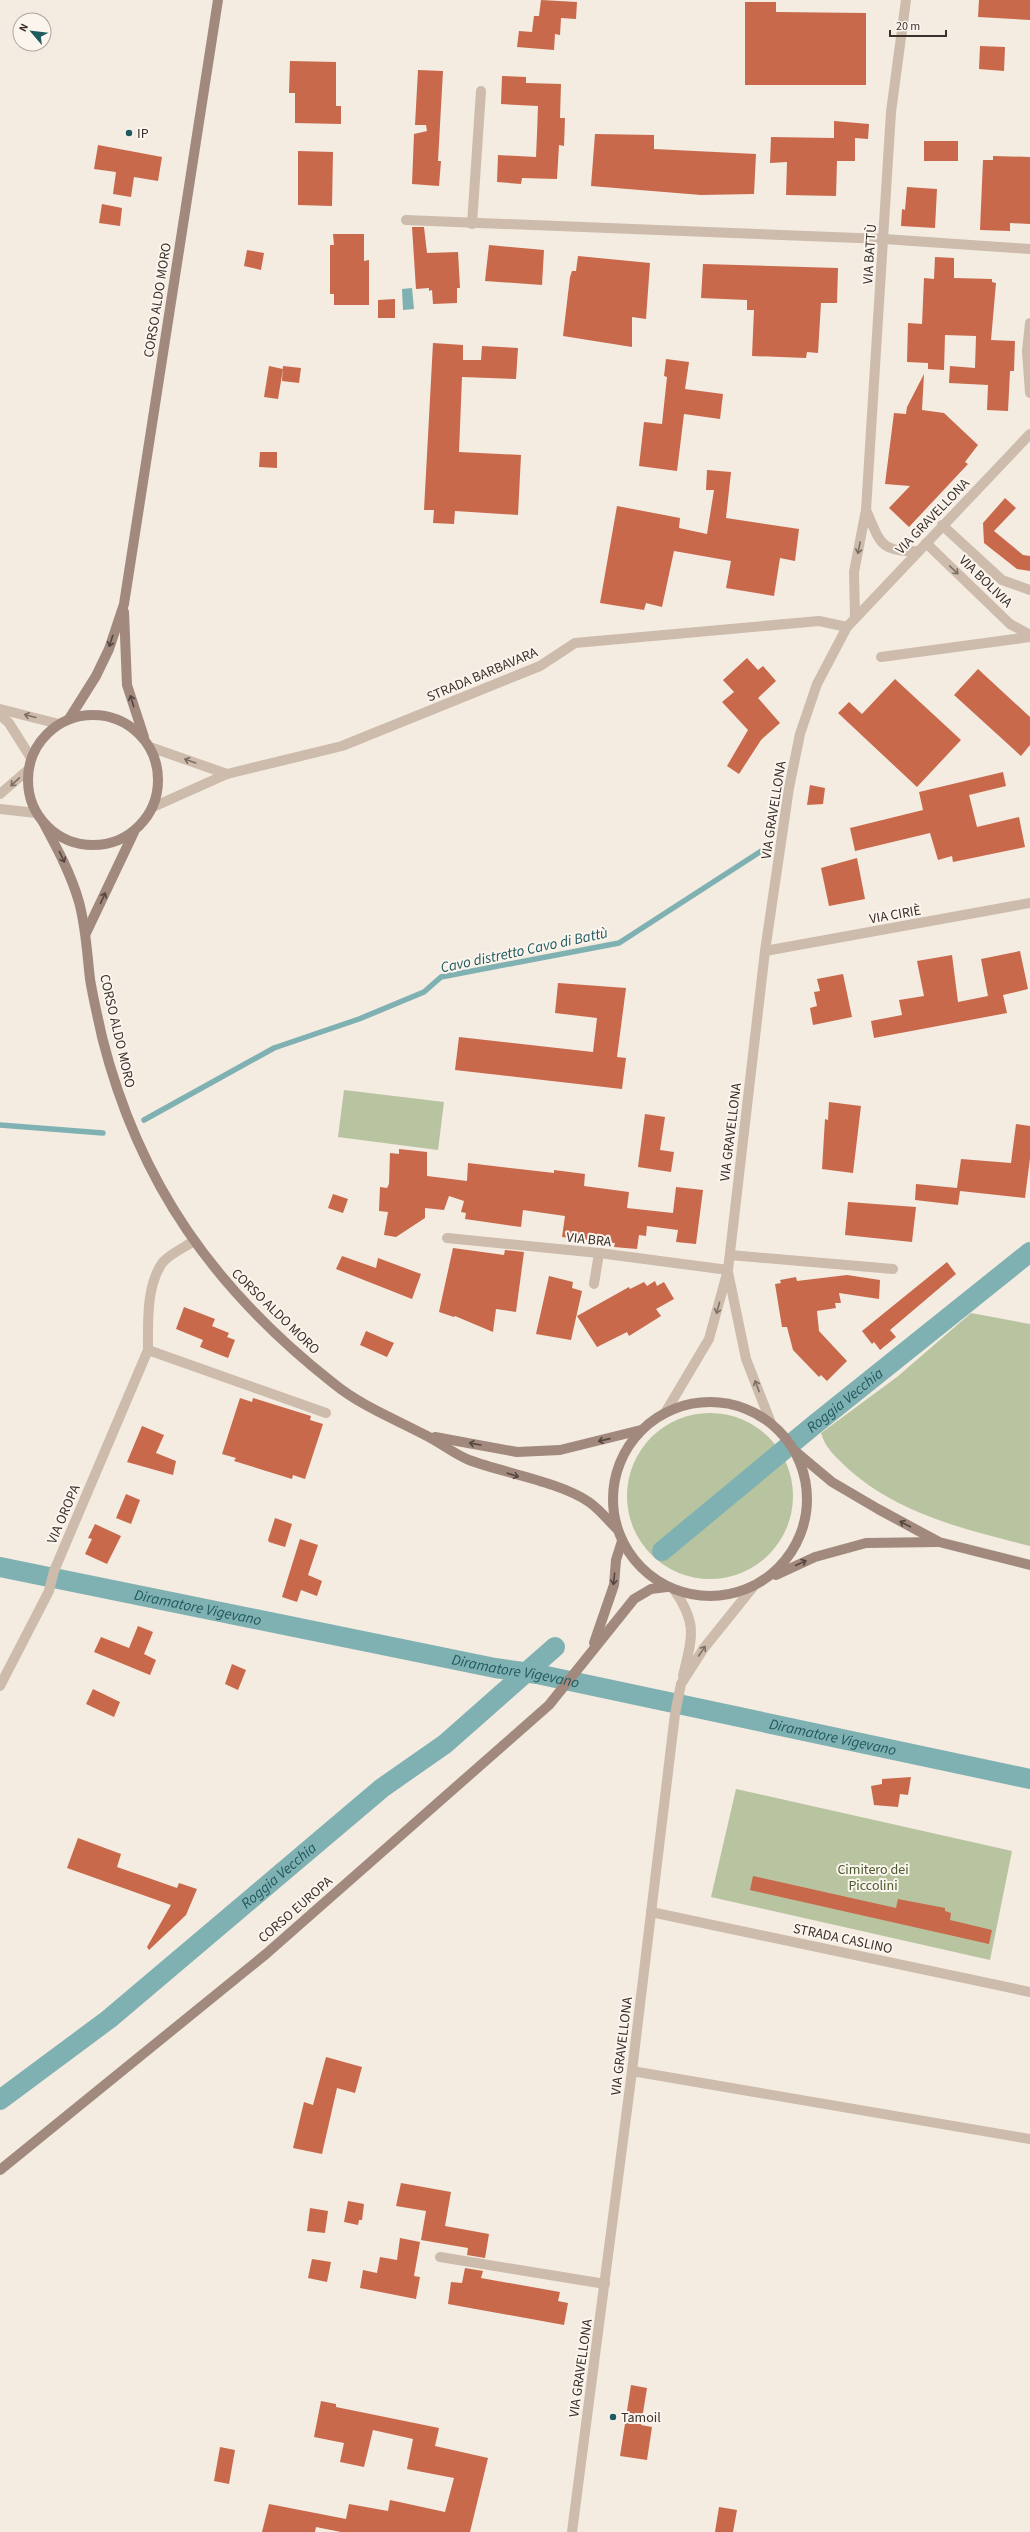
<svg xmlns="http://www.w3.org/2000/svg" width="1030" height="2532" font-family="'Source Sans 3',sans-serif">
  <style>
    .green { fill: #b8c4a0 }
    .water { fill: #7fb0b2 }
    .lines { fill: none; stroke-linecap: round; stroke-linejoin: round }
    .stream { stroke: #7fb0b2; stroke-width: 5.5 }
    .canal { stroke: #7fb0b2; stroke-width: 20 }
    .building { fill: #c8694b }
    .service { stroke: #cdbbac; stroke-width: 10 }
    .minor { stroke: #cdbbac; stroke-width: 10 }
    .tertiary { stroke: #cdbbac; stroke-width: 10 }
    .secondary { stroke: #a18a7d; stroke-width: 10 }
    .oneway { stroke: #7d6f65 }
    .oneway2 { stroke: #544640 }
    .poi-dot { fill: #1f5a5e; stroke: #fbf5ee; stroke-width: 1.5 }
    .labels { text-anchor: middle; stroke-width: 4; stroke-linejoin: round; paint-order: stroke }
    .poi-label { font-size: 14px; fill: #3b302b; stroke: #fbf5ee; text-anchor: start }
    .street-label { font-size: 14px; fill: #3b302b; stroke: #fbf5ee }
    .park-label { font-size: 14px; fill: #4a5a2e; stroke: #fbf5ee }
    .water-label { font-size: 15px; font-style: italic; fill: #1f5a5e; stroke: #fbf5ee }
  </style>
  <rect width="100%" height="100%" fill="#f4ebe1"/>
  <g class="green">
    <polygon points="344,1090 444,1102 438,1150 338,1137"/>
    <path d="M 971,1313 L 1030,1324 L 1030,1546 C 963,1529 894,1513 843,1464 C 833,1454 825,1447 821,1433 L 897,1377 Z"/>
    <circle cx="710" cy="1496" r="83"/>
    <polygon points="736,1789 1012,1851 990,1960 711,1897"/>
  </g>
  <polygon class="water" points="412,288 414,309 403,310 402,289"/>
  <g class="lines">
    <g class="stream">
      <polyline points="144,1120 274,1048 359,1019 424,992 441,977 619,943 769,846"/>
      <polyline points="0,1125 103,1133"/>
    </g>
    <g class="canal">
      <path id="s1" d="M 662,1551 L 814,1425 L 1030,1252"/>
      <path id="s2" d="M 0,1567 L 495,1668 L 537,1674 L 1030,1779"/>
      <path id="s3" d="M 0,2100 L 109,2019 L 382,1788 L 445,1744 L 555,1647"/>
    </g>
  </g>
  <g class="building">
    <polygon points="541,0 577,2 576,19 561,18 560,35 555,34 554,50 517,47 519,31 532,32 534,16 539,16"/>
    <polygon points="979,0 1030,0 1030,20 978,17"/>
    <polygon points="745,2 776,2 776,12 866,13 866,85 745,85"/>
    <polygon points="980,46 1005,47 1004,71 979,69"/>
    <polygon points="290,61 336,62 336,106 341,106 341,124 295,123 295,93 289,93"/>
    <polygon points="418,70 443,71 438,161 441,161 439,186 412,184 414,134 427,131 426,125 415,125"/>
    <polygon points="502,76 526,77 526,83 561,84 560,118 565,118 564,146 559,145 557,179 522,178 521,184 497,182 498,155 536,157 537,134 538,106 501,104"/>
    <polygon points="834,121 869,124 868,139 855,138 855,161 837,161 836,196 786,195 787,162 770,163 771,137 834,138"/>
    <polygon points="595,134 654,135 654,149 756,154 754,194 701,195 591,186"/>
    <rect x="924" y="141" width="34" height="20"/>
    <polygon points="98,145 162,157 158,181 134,177 131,197 113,194 116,172 94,169"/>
    <polygon points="298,151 333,152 332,206 298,205"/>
    <polygon points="993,156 1030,157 1030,224 1010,223 1010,231 980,230 983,160 993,160"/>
    <polygon points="907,187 937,189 935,228 901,226 902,209 905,210"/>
    <polygon points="102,204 122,208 120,226 99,223"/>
    <polygon points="412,227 424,227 427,253 458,252 460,288 457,288 457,303 433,304 432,290 429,291 429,288 416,289"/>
    <polygon points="333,234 364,234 364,261 369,260 369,305 334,305 334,294 330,294 330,245 334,245"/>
    <polygon points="489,245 544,250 542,285 485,281"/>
    <polygon points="247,250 264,253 261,270 244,266"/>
    <polygon points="578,256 650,263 646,319 632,317 632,347 563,336 570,277 572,271 576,271"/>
    <polygon points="935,257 954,258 954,278 992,279 992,282 996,283 991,340 1015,341 1014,371 1010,371 1008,411 987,410 988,385 949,383 950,366 975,368 976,336 945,335 944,370 928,369 928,363 907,362 908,323 922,324 924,278 934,279"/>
    <polygon points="703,264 838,268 837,303 821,303 818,353 807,352 806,358 752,356 754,310 747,310 747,300 701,298"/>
    <polygon points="395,299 395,318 378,318 378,300"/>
    <polygon points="433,343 463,345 463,360 481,360 482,346 518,348 516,379 462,377 459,452 521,455 518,515 455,511 454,524 433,523 434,510 424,510"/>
    <polygon points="666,359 689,362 685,389 723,394 720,419 684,414 677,471 639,466 644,422 662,424 667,377 664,376"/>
    <polygon points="269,366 283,369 278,399 264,397"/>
    <polygon points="283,366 301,368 299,383 282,381"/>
    <polygon points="924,374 922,410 944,413 978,445 965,462 968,464 909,527 889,508 910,486 885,484 894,413 906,414 907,407"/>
    <polygon points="260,452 277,452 277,468 259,467"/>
    <polygon points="707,470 731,472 726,518 799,529 795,561 780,558 774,596 726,588 731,561 674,551 662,607 646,603 644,610 600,603 617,506 680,518 679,528 707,534 714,490 706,490"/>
    <polygon points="1005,498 1016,508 994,531 1023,555 1030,556 1030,571 1017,569 984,543 983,523"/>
    <polygon points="747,658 758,670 763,666 776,681 758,698 780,723 761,740 739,774 727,766 748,730 722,702 734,692 723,680"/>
    <polygon points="978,669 1030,717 1030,745 1021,756 954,695"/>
    <polygon points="895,679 961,740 917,787 838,713 849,702 862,714"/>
    <polygon points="1003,772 1006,786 969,795 977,827 1019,817 1025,847 953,862 952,856 938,860 930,833 855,851 850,828 923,810 919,792"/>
    <polygon points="810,785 825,788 823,804 807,805"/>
    <polygon points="857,858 865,899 829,906 821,868"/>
    <polygon points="1020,951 1028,989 1003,995 1007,1013 874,1038 871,1021 902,1015 899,1000 924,996 917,961 952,955 958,1002 988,996 981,959"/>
    <polygon points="843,974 852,1017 813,1025 810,1008 817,1006 814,992 820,991 817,979"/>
    <polygon points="558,983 626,988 617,1057 626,1058 622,1089 455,1070 459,1037 593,1052 597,1018 555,1013"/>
    <polygon points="829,1102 861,1106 853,1173 822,1169 825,1119 828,1120"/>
    <polygon points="645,1114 665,1117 660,1150 674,1152 671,1172 638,1167"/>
    <polygon points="1016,1124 1030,1126 1030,1158 1025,1198 960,1191 958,1205 915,1200 916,1184 957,1188 961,1159 1011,1163"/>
    <polygon points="399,1149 427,1152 427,1176 467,1181 468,1163 554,1173 554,1170 585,1174 584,1186 629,1192 627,1208 673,1213 676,1187 703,1190 696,1244 676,1242 678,1230 647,1226 646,1236 639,1235 637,1249 614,1247 615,1243 562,1237 565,1216 523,1210 521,1227 465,1219 466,1213 461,1212 464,1201 449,1196 444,1210 425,1208 425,1218 396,1237 384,1235 388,1212 379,1211 380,1187 387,1188 389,1184 390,1153 399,1154"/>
    <polygon points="333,1194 348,1199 343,1213 328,1208"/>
    <polygon points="848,1202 916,1207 912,1242 845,1235"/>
    <polygon points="453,1248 504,1255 505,1250 524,1252 516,1312 496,1309 493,1332 455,1316 454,1317 439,1312"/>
    <polygon points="342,1256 376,1268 378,1258 421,1274 412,1299 336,1269"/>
    <polygon points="947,1262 956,1274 890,1330 896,1337 880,1350 874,1342 872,1344 862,1331"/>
    <polygon points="847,1275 880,1280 879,1299 839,1293 841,1303 835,1303 836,1308 817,1311 819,1331 847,1361 827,1381 821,1375 819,1377 793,1350 787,1327 782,1327 775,1284 781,1283 780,1280 796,1277 797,1281"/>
    <polygon points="549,1276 573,1282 572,1288 582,1291 571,1340 536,1334"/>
    <polygon points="655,1281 657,1286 664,1282 674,1299 656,1309 661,1316 629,1336 627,1332 597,1347 577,1316 629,1287 630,1289 644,1282 647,1286"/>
    <polygon points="184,1307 215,1319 212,1326 229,1333 227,1337 235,1340 228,1358 200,1347 203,1340 176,1329"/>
    <polygon points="366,1331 394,1343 387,1357 360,1345"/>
    <polygon points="240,1398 252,1402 253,1398 311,1416 310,1420 323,1424 305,1479 293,1475 292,1479 234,1461 236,1458 222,1454"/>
    <polygon points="142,1426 164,1435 156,1453 176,1461 173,1475 127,1462"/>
    <polygon points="126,1494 140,1500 131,1524 116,1518"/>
    <polygon points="275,1518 292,1524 285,1547 269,1542 268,1540"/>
    <polygon points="95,1524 121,1536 107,1564 85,1554 92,1539 88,1538"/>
    <polygon points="300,1539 318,1545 308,1575 322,1581 317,1596 301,1590 297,1602 282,1597"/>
    <polygon points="138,1626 153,1632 144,1654 156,1660 150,1675 94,1652 101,1637 129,1648"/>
    <polygon points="232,1664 246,1670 238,1690 225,1684"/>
    <polygon points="93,1689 120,1702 114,1717 86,1704"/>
    <polygon points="911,1777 908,1795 900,1794 898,1807 874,1805 871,1786 882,1784 882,1779"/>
    <polygon points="78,1838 121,1854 117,1867 177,1888 179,1883 197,1889 186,1915 149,1950 147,1947 171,1905 67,1868"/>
    <polygon points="753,1876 896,1908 898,1899 945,1908 945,1911 951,1913 950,1920 992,1930 989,1944 750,1890"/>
    <polygon points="326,2057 362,2067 355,2093 337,2088 322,2154 293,2148 304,2102 313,2105"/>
    <polygon points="401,2183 451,2192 445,2226 489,2234 485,2258 467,2255 468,2248 421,2240 426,2211 396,2206"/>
    <polygon points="348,2201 364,2204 362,2220 359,2220 358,2225 344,2222"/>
    <polygon points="310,2208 328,2211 325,2233 307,2231"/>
    <polygon points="400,2238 420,2242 414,2276 420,2277 416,2299 360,2288 363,2270 377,2273 380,2257 397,2260"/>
    <polygon points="312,2259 331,2262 327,2282 308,2278"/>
    <polygon points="465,2268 483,2271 481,2278 560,2292 558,2301 568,2303 564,2325 448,2304 451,2282 462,2283"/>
    <polygon points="631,2385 647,2388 641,2425 652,2427 647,2460 620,2456"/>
    <polygon points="321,2401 336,2404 336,2407 439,2428 435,2446 488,2458 470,2532 341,2532 316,2527 315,2532 262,2532 269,2504 346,2519 349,2504 388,2511 390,2500 445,2512 454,2478 407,2469 413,2439 373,2430 364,2467 340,2462 344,2443 314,2437"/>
    <polygon points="220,2447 235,2450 229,2484 214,2481"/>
    <polygon points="719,2507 737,2510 733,2532 715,2532"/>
  </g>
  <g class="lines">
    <g class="service">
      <polyline points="881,657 1030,637"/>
      <polyline points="730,1255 893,1269"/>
      <polyline points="594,1284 599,1253"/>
      <polyline points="651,1912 1030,1992"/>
      <polyline points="632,2071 1030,2139"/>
      <polyline points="440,2257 605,2284"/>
    </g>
    <g class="minor">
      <polyline points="406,220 884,239 1030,249"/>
      <polyline points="472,224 481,91"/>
      <polyline points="1030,323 1027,351 1030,393"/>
      <path d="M 866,510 C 880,541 879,553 918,551"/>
      <polyline points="942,525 1002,580 1030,590"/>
      <polyline points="926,543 1010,624 1030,635"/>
      <polyline points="855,618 854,572 866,510 891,112 906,0"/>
      <polyline points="0,709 59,724"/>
      <polyline points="0,715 9,723 31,758"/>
      <polyline points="150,747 227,774"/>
      <polyline points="0,794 29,769"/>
      <polyline points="153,807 227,774 342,746 540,666 575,643 819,621 847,627"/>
      <polyline points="0,809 36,813"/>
      <polyline points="765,951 1030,903"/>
      <polyline points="447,1238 599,1253 728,1270"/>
      <polyline points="148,1350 326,1413"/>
      <path d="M 675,1591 C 698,1625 692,1637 683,1676"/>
      <path d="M 0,1686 L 49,1591 L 54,1571 L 148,1350 C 148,1323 146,1285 163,1262 C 170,1254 185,1247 194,1241"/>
      <polyline points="572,2532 632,2071 675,1714 681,1684 704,1648 753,1587"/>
    </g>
    <g class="tertiary">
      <polyline points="728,1272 746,1359 771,1423"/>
      <polyline points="665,1413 709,1339 728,1270 765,951 789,788 800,734 817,684 847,627 1030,434"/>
    </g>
    <g class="secondary">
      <polyline points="124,612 127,685 144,737"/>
      <circle cx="93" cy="780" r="65"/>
      <polyline points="69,719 96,676 109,649 124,604 218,0"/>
      <path d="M 43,822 C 57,848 71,874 79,902 C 86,928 87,953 90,979 C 93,998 98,1018 102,1037 C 139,1184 215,1290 333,1383 C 361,1406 395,1419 427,1436 C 441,1443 454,1454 469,1460 C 504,1473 560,1482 589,1502 C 599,1509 608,1520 617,1529"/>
      <polyline points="86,933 134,832"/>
      <circle cx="710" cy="1499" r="97"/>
      <polyline points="435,1437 517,1452 560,1450 641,1430"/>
      <polyline points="795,1451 832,1482 878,1509 939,1542 1030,1565"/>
      <polyline points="776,1575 815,1557 866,1543 938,1542"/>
      <polyline points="594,1643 614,1585 616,1560 622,1541"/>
      <polyline points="0,2170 266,1954 549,1705 634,1599 651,1589 667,1587"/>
    </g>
  </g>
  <defs><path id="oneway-shaft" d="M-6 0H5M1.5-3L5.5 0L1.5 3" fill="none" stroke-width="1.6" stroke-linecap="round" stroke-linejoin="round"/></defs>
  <g class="oneway">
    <use href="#oneway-shaft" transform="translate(859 548) rotate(101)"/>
    <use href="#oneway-shaft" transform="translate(954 570) rotate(44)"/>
    <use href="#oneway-shaft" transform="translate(30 716) rotate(-165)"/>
    <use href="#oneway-shaft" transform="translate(190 761) rotate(-160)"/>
    <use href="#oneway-shaft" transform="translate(15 782) rotate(137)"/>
    <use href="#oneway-shaft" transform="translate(718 1308) rotate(105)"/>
    <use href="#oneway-shaft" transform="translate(757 1386) rotate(-111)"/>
    <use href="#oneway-shaft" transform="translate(702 1651) rotate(-56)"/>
  </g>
  <g class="oneway2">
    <use href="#oneway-shaft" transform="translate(111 641) rotate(108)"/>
    <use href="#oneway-shaft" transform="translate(132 701) rotate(-107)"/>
    <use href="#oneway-shaft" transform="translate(62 857) rotate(65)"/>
    <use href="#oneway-shaft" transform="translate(103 898) rotate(-65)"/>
    <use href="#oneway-shaft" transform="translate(604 1440) rotate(167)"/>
    <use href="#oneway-shaft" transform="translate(475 1444) rotate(-170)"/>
    <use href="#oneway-shaft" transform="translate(513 1475) rotate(18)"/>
    <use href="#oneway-shaft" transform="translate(905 1524) rotate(-152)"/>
    <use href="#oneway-shaft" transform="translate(801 1563) rotate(-25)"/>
    <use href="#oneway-shaft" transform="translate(614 1579) rotate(96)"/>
  </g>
  <g class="poi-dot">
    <circle cx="129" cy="133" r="4"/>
    <circle cx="613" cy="2417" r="4"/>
  </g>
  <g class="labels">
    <g class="poi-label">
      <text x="137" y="138">IP</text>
      <text x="621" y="2422">Tamoil</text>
    </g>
    <g class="street-label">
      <text transform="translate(869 254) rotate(-86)" y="5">VIA BATTÙ</text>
      <text transform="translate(157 300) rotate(-81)" y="5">CORSO ALDO MORO</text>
      <text transform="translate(932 516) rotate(-46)" y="5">VIA GRAVELLONA</text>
      <text transform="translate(986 581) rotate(44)" y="5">VIA BOLIVIA</text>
      <text transform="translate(482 674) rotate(-23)" y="5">STRADA BARBAVARA</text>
      <text transform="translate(773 810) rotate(-81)" y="5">VIA GRAVELLONA</text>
      <text transform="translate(895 914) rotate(-10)" y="5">VIA CIRIÈ</text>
      <text transform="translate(118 1031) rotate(77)" y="5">CORSO ALDO MORO</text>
      <text transform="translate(730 1132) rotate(-83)" y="5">VIA GRAVELLONA</text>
      <text transform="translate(589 1239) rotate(6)" y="5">VIA BRA</text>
      <text transform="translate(276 1311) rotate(44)" y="5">CORSO ALDO MORO</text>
      <text transform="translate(63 1514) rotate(-67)" y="5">VIA OROPA</text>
      <text transform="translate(295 1909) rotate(-41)" y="5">CORSO EUROPA</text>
      <text transform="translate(843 1938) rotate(12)" y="5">STRADA CASLINO</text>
      <text transform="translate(621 2046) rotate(-83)" y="5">VIA GRAVELLONA</text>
      <text transform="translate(580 2368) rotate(-82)" y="5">VIA GRAVELLONA</text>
    </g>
    <g class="park-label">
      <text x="873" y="1874">Cimitero dei<tspan x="873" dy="16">Piccolini</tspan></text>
    </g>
    <g class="water-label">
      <text transform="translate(524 950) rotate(-12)" y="5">Cavo distretto Cavo di Battù</text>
      <text dy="5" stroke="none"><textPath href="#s1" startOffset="237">Roggia Vecchia</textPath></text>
      <text dy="5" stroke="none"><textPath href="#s2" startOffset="202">Diramatore Vigevano</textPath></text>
      <text dy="5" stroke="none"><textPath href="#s2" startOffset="526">Diramatore Vigevano</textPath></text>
      <text dy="5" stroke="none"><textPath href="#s2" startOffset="850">Diramatore Vigevano</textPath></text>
      <text dy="5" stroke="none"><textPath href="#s3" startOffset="358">Roggia Vecchia</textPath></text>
    </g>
  </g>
  <g transform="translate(32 32) rotate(298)"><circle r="19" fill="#fbf5ee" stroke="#aea6a0"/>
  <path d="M0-3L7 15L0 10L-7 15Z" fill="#1f5a5e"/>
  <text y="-6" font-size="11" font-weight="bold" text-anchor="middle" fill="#3b302b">N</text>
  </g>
  <path d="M890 30v6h56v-6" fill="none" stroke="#3b302b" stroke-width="2"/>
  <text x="896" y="30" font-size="12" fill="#3b302b" stroke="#fbf5ee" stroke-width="3" paint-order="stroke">20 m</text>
</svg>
